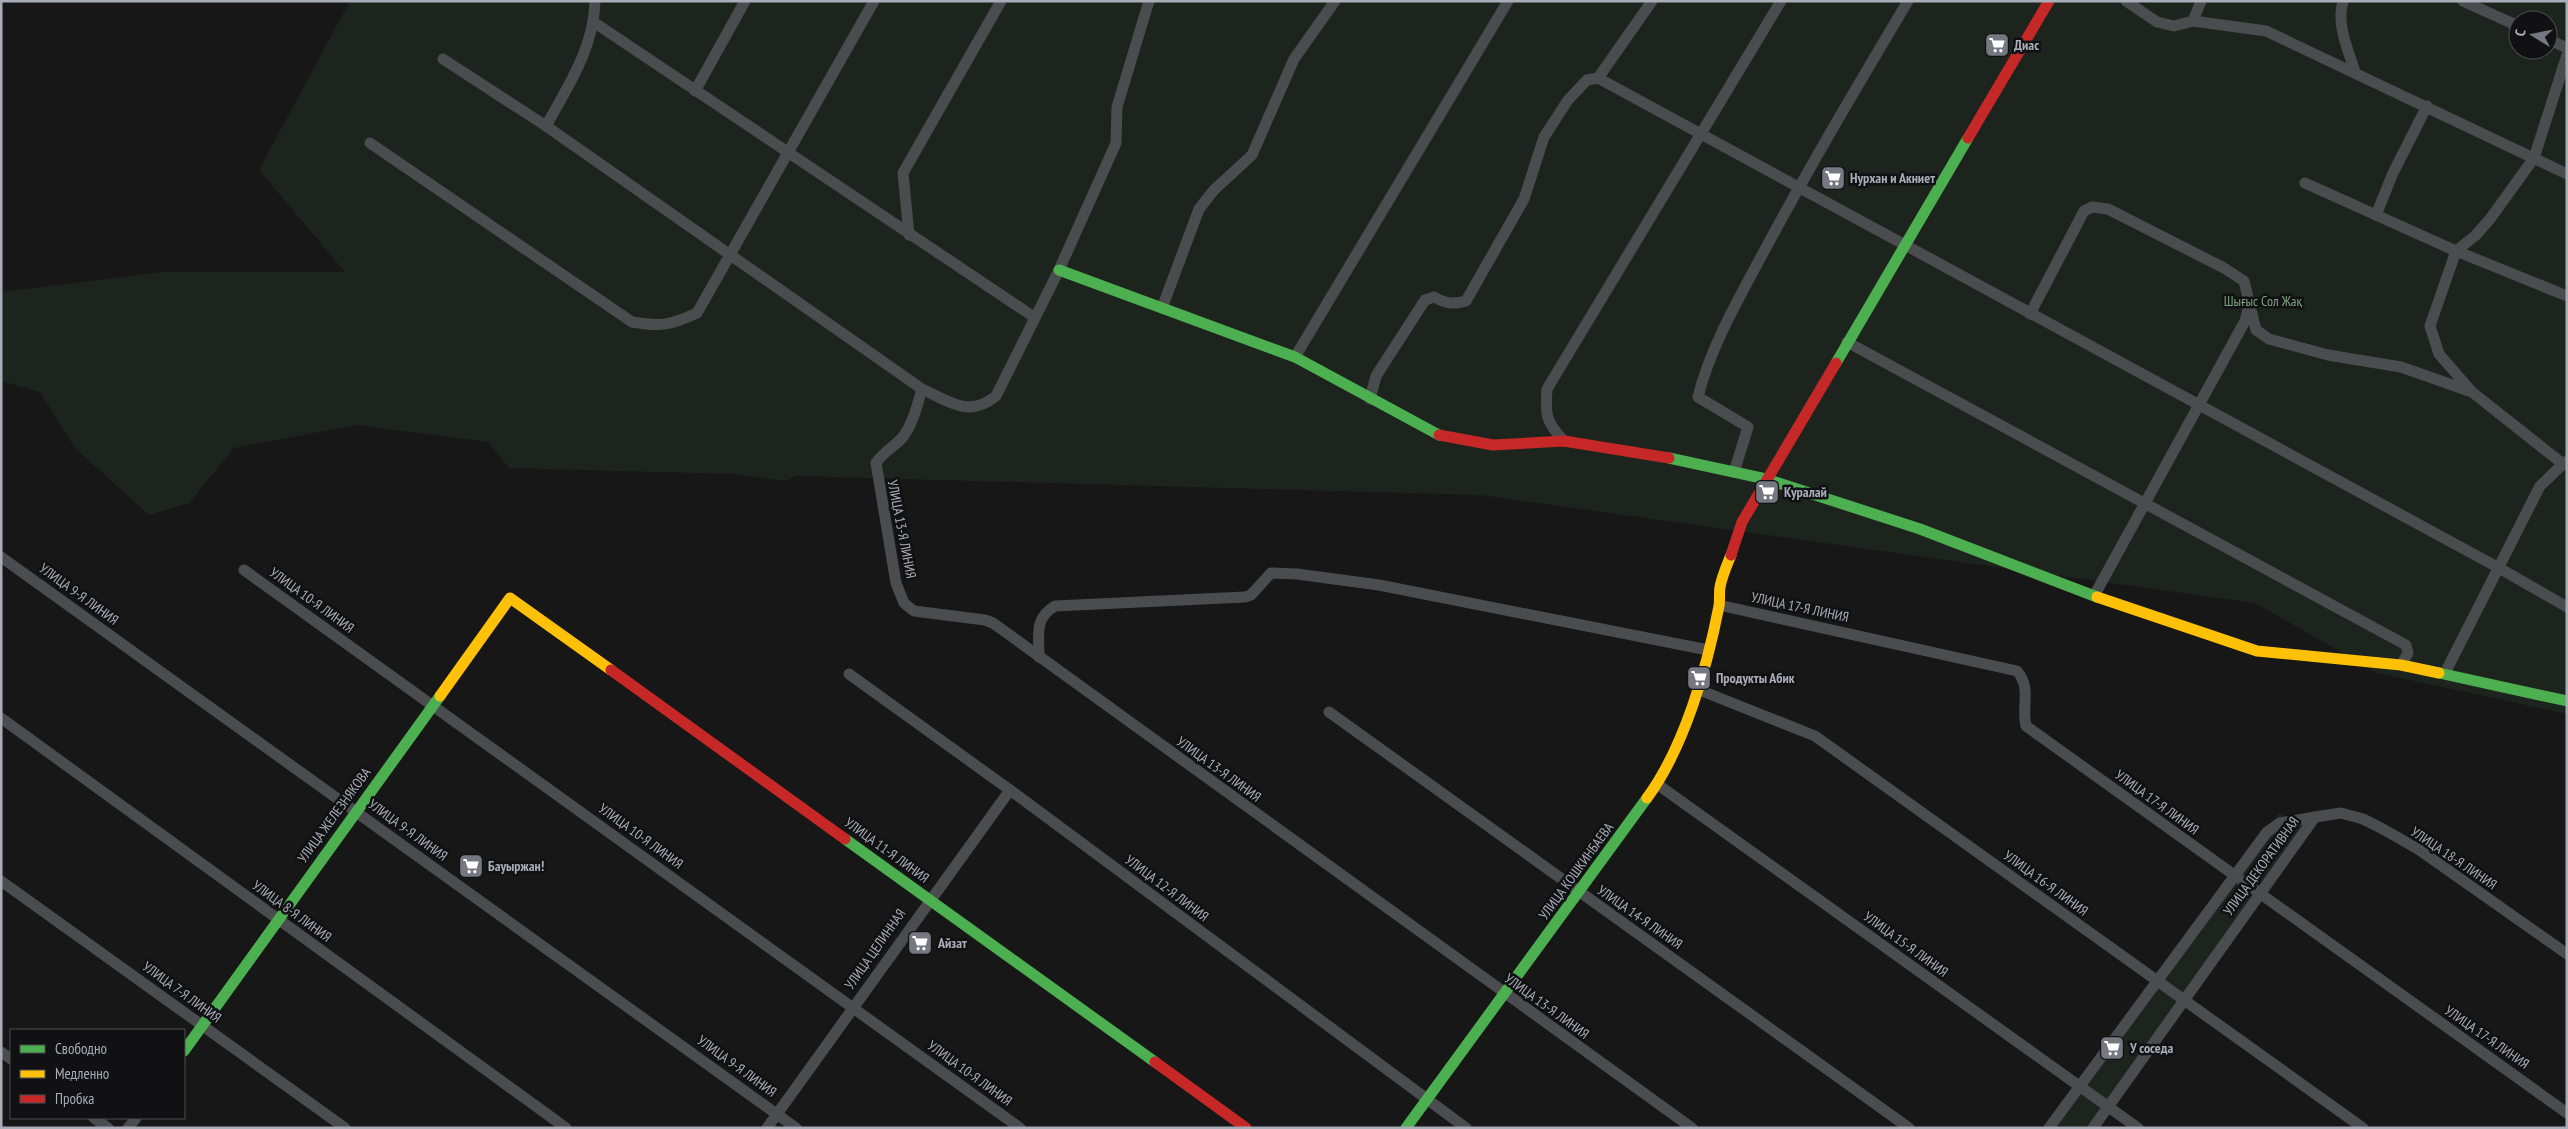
<svg xmlns="http://www.w3.org/2000/svg" width="2568" height="1129" font-family="'PT Sans Narrow',sans-serif">
  <style>
    .green { fill: #1d241e; fill-rule: evenodd }
    .lines { fill: none; stroke-linecap: round; stroke-linejoin: round }
    .street { stroke: #4b4c50; stroke-width: 11 }
    .fast { stroke: #4caf50; stroke-width: 11 }
    .slow { stroke: #ffc107; stroke-width: 11 }
    .jam { stroke: #c62828; stroke-width: 11 }
    .labels { text-anchor: middle; stroke-width: 5; stroke-linejoin: round; paint-order: stroke }
    .poi-label { font-size: 14px; font-weight: bold; fill: #a8adb8; stroke: #111113; text-anchor: start }
    .park-label { font-size: 14px; fill: #7fa381; stroke: #111113 }
    .street-label { font-size: 14px; fill: #a8adb8; stroke: #111113 }
  </style>
  <rect width="100%" height="100%" fill="#171717"/>
  <g class="green">
    <path d="M 350,1 L 2567,1 L 2567,714 L 2377,673 L 2255,603 L 1481,495 L 796,476 L 786,481 L 733,474 L 509,468 L 488,442 L 356,425 L 234,448 L 189,503 L 149,515 L 75,448 L 40,392 L 1,381 L 1,292 L 162,272 L 345,272 L 259,170 ZM 2518,20 L 2548,20 L 2548,50 L 2518,50 Z"/>
    <polygon points="2279,813 2311,830 2097,1128 2054,1128"/>
  </g>
  <g class="lines">
    <g class="street">
      <polyline points="2126,1 2157,22 2174,26 2193,21 2266,31 2567,174"/>
      <path d="M 2343,1 C 2336,25 2348,49 2355,72"/>
      <polyline points="2463,1 2518,26"/>
      <polyline points="2193,21 2201,1"/>
      <polyline points="595,23 1034,317"/>
      <polyline points="2548,39 2567,48"/>
      <path d="M 443,59 L 546,126 L 922,389 C 950,402 969,418 996,396 L 1059,270 L 1116,143 L 1117,107 L 1149,1"/>
      <polyline points="1598,78 2499,568 2567,607"/>
      <polyline points="695,91 745,1"/>
      <path d="M 546,126 C 568,86 594,48 595,1"/>
      <path d="M 370,143 L 632,322 C 661,327 671,325 697,313 L 874,1"/>
      <polyline points="2305,183 2456,251 2567,296"/>
      <polyline points="2376,215 2393,173 2427,106"/>
      <polyline points="909,235 903,173 1001,1"/>
      <polyline points="1162,308 1199,209 1214,190 1252,155 1294,59 1335,1"/>
      <polyline points="2030,314 2084,211 2092,207 2108,209 2224,268 2244,281 2256,330 2269,339 2328,355 2401,367 2472,392 2563,464 2567,461"/>
      <polyline points="1847,342 2406,645 2408,653 2401,665"/>
      <polyline points="1295,357 1508,1"/>
      <path d="M 922,389 C 917,406 913,424 902,438 C 894,447 883,452 876,463 L 896,583 L 904,603 L 914,611 L 985,620 L 993,623 L 1692,1128"/>
      <polyline points="2472,392 2439,354 2430,326 2456,251 2475,236 2490,219 2534,158 2567,55"/>
      <path d="M 1370,399 L 1376,376 L 1425,300 L 1434,297 C 1445,303 1453,305 1466,301 L 1524,199 L 1544,137 L 1568,100 L 1587,80 L 1598,78 L 1652,1"/>
      <path d="M 1564,441 C 1546,422 1545,415 1547,389 L 1781,1"/>
      <path d="M 1734,472 L 1748,427 L 1698,397 C 1710,348 1738,300 1762,255 C 1808,169 1858,85 1908,1"/>
      <polyline points="1,557 796,1128"/>
      <polyline points="244,570 1020,1128"/>
      <polyline points="2094,596 2245,321 2249,305"/>
      <path d="M 1719,605 L 2017,671 C 2032,689 2021,705 2026,726 L 2567,1113"/>
      <path d="M 1039,657 C 1039,635 1034,618 1055,606 L 1245,597 L 1251,595 L 1271,573 L 1297,574 L 1379,585 L 1708,650"/>
      <polyline points="2445,673 2540,486 2563,464 2567,465"/>
      <polyline points="849,674 1010,790 1466,1128"/>
      <polyline points="1697,689 1815,736 2363,1128"/>
      <polyline points="1329,712 1909,1128"/>
      <polyline points="1,718 566,1128"/>
      <polyline points="1657,784 2138,1128"/>
      <polyline points="2315,817 2341,813 2363,819 2381,828 2418,849 2567,954"/>
      <polyline points="1,881 345,1128"/>
      <polyline points="1,1052 11,1059"/>
      <polyline points="94,1118 108,1128"/>
      <polyline points="128,1128 136,1118"/>
      <polyline points="767,1128 1010,790"/>
      <polyline points="2049,1128 2267,832 2280,823 2315,817 2093,1128"/>
    </g>
    <g class="fast">
      <polyline points="1059,270 1295,357 1439,435"/>
      <polyline points="1836,363 1968,138"/>
      <polyline points="1669,458 1766,479 1920,529 2097,597"/>
      <polyline points="2439,673 2567,701"/>
      <polyline points="845,839 1155,1062"/>
      <polyline points="184,1051 440,696"/>
      <polyline points="1406,1128 1647,798"/>
    </g>
    <g class="slow">
      <polyline points="2097,597 2257,651 2401,665 2439,673"/>
      <polyline points="440,696 510,598 611,670"/>
      <path d="M 1647,798 C 1684,748 1707,668 1719,606 C 1720,600 1719,593 1720,587 C 1722,576 1727,565 1731,555"/>
    </g>
    <g class="jam">
      <polyline points="1968,138 2049,1"/>
      <polyline points="1439,435 1493,445 1564,441 1669,458"/>
      <polyline points="1731,555 1742,522 1836,363"/>
      <polyline points="611,670 845,839"/>
      <polyline points="1155,1062 1246,1128"/>
    </g>
  </g>
  <defs>
    <symbol id="supermarket-square" viewBox="-11 -11 22 22"><rect x="-9" y="-9" width="18" height="18" rx="4" fill="#757880" stroke="#111113"/><path d="M-6-5.5h2.5l.6 2H6L4.5 2H-2.5L-4.4-4H-6ZM-1.5 3.2a1.3 1.3 0 1 0 .1 0ZM3 3.2a1.3 1.3 0 1 0 .1 0Z" fill="#fff"/></symbol>
  </defs>
  <g fill-rule="evenodd">
    <use href="#supermarket-square" x="1983" y="31" width="28" height="28"/>
    <use href="#supermarket-square" x="1819" y="164" width="28" height="28"/>
    <use href="#supermarket-square" x="1753" y="478" width="28" height="28"/>
    <use href="#supermarket-square" x="1685" y="664" width="28" height="28"/>
    <use href="#supermarket-square" x="457" y="852" width="28" height="28"/>
    <use href="#supermarket-square" x="906" y="929" width="28" height="28"/>
    <use href="#supermarket-square" x="2098" y="1034" width="28" height="28"/>
  </g>
  <g class="labels">
    <g class="poi-label">
      <text x="2014" y="50">Диас</text>
      <text x="1850" y="183">Нурхан и Акниет</text>
      <text x="1784" y="497">Куралай</text>
      <text x="1716" y="683">Продукты Абик</text>
      <text x="488" y="871">Бауыржан!</text>
      <text x="938" y="948">Айзат</text>
      <text x="2130" y="1053">У соседа</text>
    </g>
    <g class="park-label">
      <text x="2263" y="306">Шығыс Сол Жақ</text>
    </g>
    <g class="street-label">
      <text transform="translate(902 529) rotate(79)" y="5">УЛИЦА 13-Я ЛИНИЯ</text>
      <text transform="translate(79 594) rotate(36)" y="5">УЛИЦА 9-Я ЛИНИЯ</text>
      <text transform="translate(312 600) rotate(36)" y="5">УЛИЦА 10-Я ЛИНИЯ</text>
      <text transform="translate(1800 607) rotate(12)" y="5">УЛИЦА 17-Я ЛИНИЯ</text>
      <text transform="translate(1219 769) rotate(36)" y="5">УЛИЦА 13-Я ЛИНИЯ</text>
      <text transform="translate(2157 802) rotate(36)" y="5">УЛИЦА 17-Я ЛИНИЯ</text>
      <text transform="translate(334 815) rotate(-54)" y="5">УЛИЦА ЖЕЛЕЗНЯКОВА</text>
      <text transform="translate(408 830) rotate(36)" y="5">УЛИЦА 9-Я ЛИНИЯ</text>
      <text transform="translate(641 836) rotate(36)" y="5">УЛИЦА 10-Я ЛИНИЯ</text>
      <text transform="translate(887 850) rotate(36)" y="5">УЛИЦА 11-Я ЛИНИЯ</text>
      <text transform="translate(2454 858) rotate(34)" y="5">УЛИЦА 18-Я ЛИНИЯ</text>
      <text transform="translate(2261 866) rotate(-54)" y="5">УЛИЦА ДЕКОРАТИВНАЯ</text>
      <text transform="translate(1576 871) rotate(-54)" y="5">УЛИЦА КОШКИНБАЕВА</text>
      <text transform="translate(2046 883) rotate(36)" y="5">УЛИЦА 16-Я ЛИНИЯ</text>
      <text transform="translate(1167 888) rotate(37)" y="5">УЛИЦА 12-Я ЛИНИЯ</text>
      <text transform="translate(292 911) rotate(36)" y="5">УЛИЦА 8-Я ЛИНИЯ</text>
      <text transform="translate(1640 917) rotate(35)" y="5">УЛИЦА 14-Я ЛИНИЯ</text>
      <text transform="translate(1906 944) rotate(36)" y="5">УЛИЦА 15-Я ЛИНИЯ</text>
      <text transform="translate(875 949) rotate(-55)" y="5">УЛИЦА ЦЕЛИННАЯ</text>
      <text transform="translate(182 992) rotate(36)" y="5">УЛИЦА 7-Я ЛИНИЯ</text>
      <text transform="translate(1547 1006) rotate(36)" y="5">УЛИЦА 13-Я ЛИНИЯ</text>
      <text transform="translate(2487 1037) rotate(35)" y="5">УЛИЦА 17-Я ЛИНИЯ</text>
      <text transform="translate(737 1066) rotate(36)" y="5">УЛИЦА 9-Я ЛИНИЯ</text>
      <text transform="translate(970 1073) rotate(36)" y="5">УЛИЦА 10-Я ЛИНИЯ</text>
    </g>
  </g>
  <rect width="2568" height="1129" fill="none" stroke="#a8adb8" stroke-width="5"/>
  <rect x="10" y="1029" width="175" height="90" fill="#111113" stroke="#4d4f55"/>
  <rect x="20" y="1045" width="25" height="8" fill="#4caf50" stroke="#4d4f55"/>
  <text x="55" y="1054" font-size="15" fill="#a8adb8">Свободно</text>
  <rect x="20" y="1070" width="25" height="8" fill="#ffc107" stroke="#4d4f55"/>
  <text x="55" y="1079" font-size="15" fill="#a8adb8">Медленно</text>
  <rect x="20" y="1095" width="25" height="8" fill="#c62828" stroke="#4d4f55"/>
  <text x="55" y="1104" font-size="15" fill="#a8adb8">Пробка</text>
  <g transform="translate(2533 35) rotate(280)"><circle r="24" fill="#111113" stroke="#4d4f55"/>
  <path d="M0-4L9 19L0 12L-9 19Z" fill="#757880"/>
  <text y="-8" font-size="14" font-weight="bold" text-anchor="middle" fill="#a8adb8">С</text>
  </g>
</svg>
